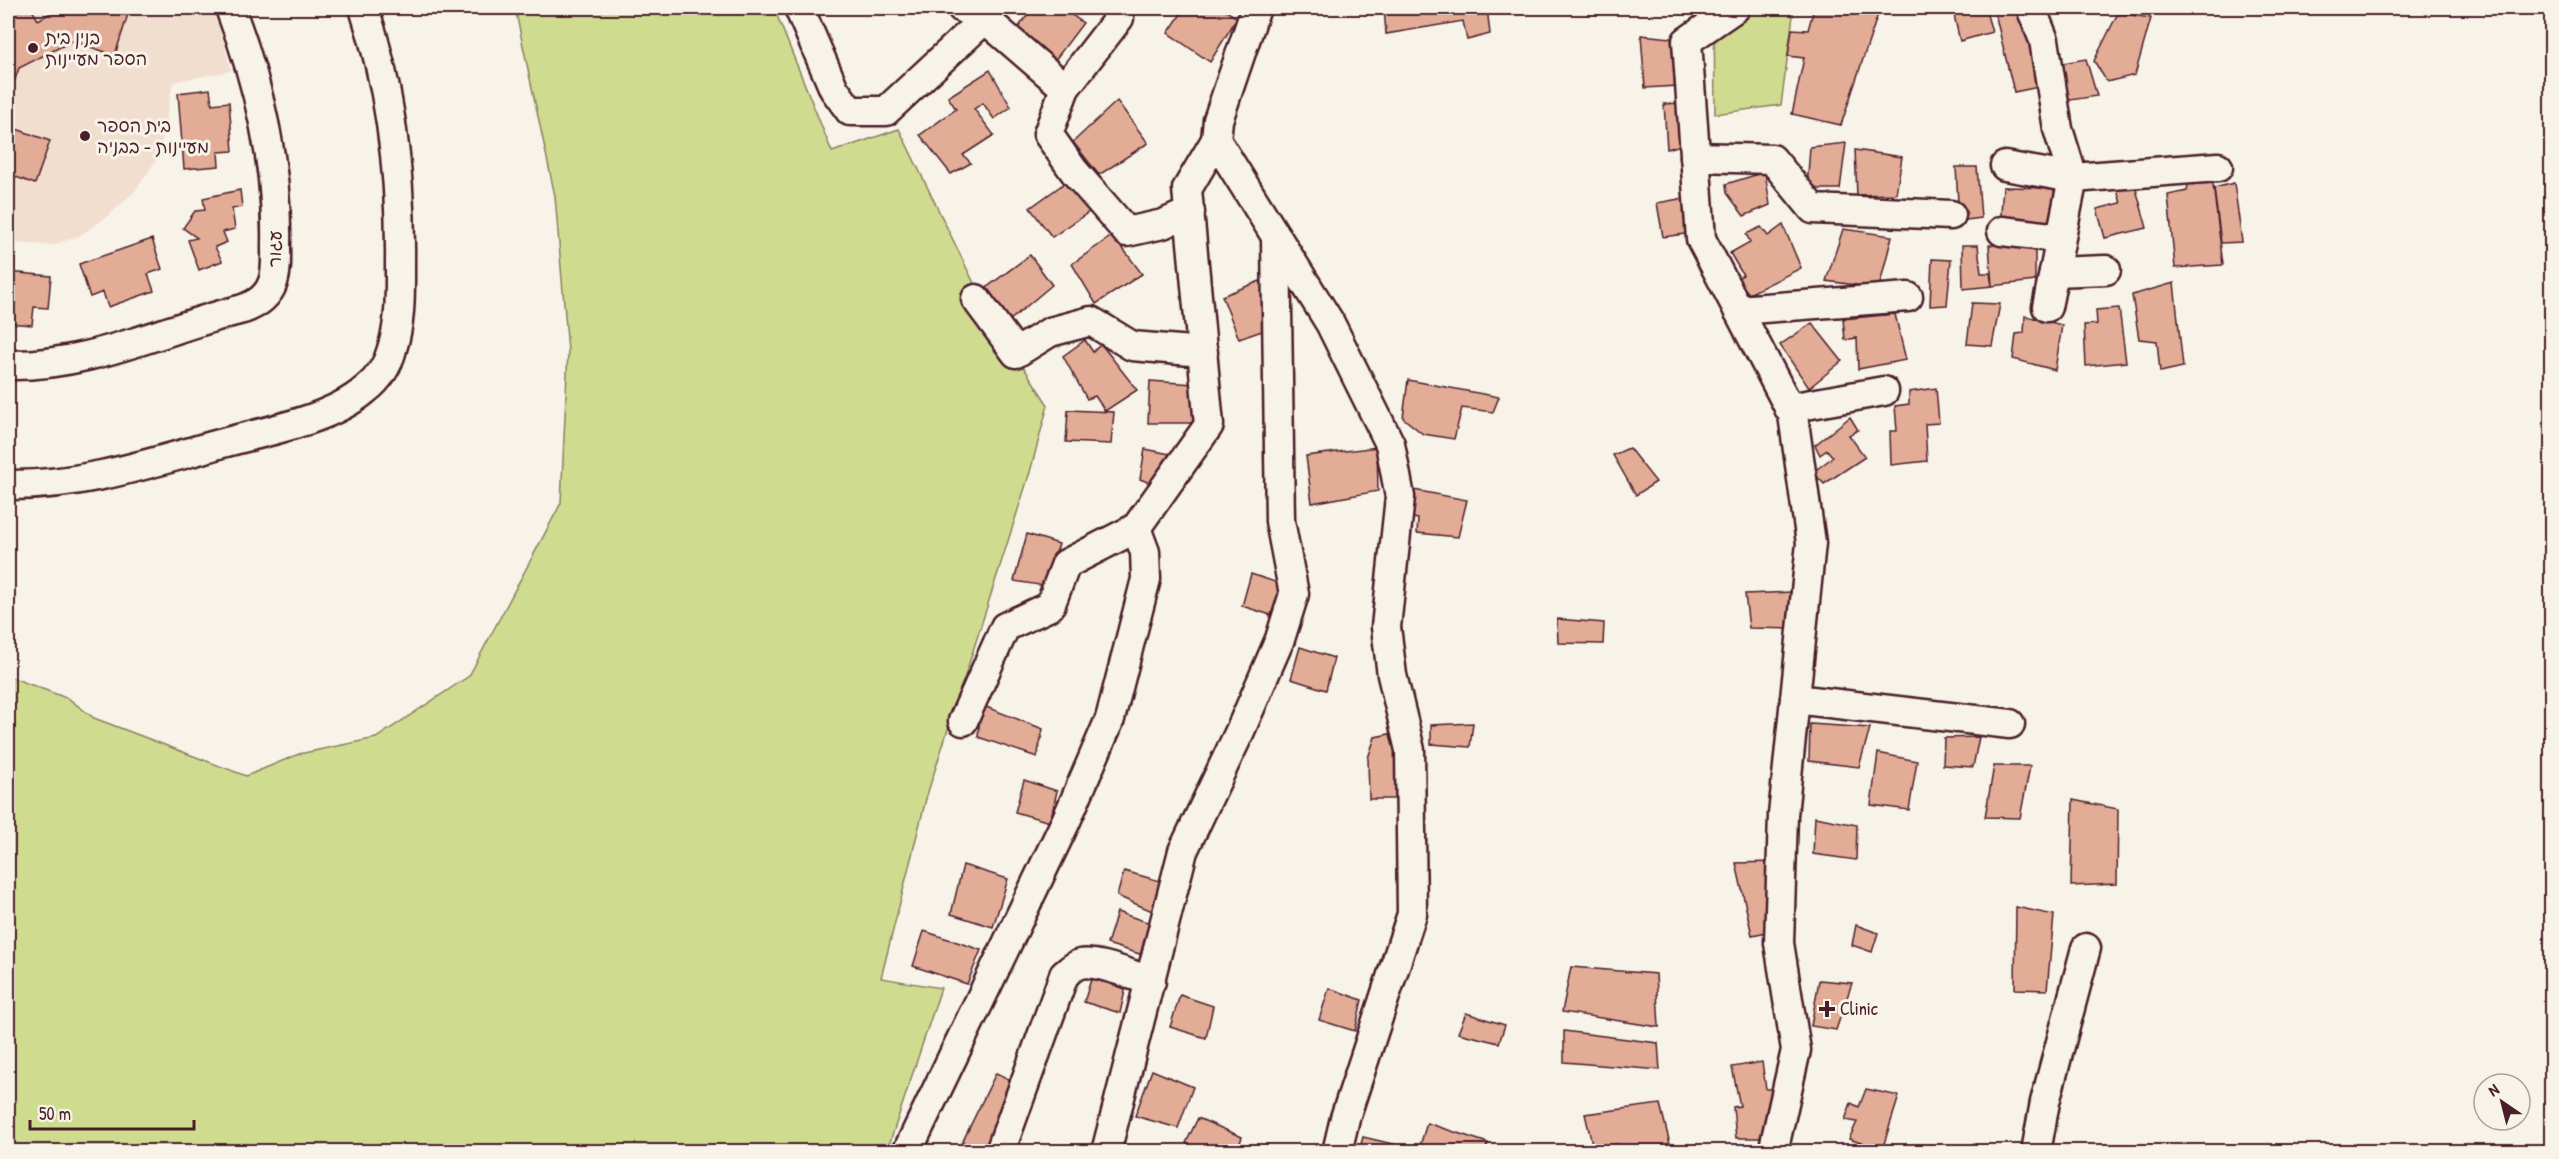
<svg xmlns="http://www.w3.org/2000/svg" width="2559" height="1159" font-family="'Patrick Hand','Playpen Sans Hebrew',sans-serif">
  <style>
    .built { fill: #f1decf }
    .green { fill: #cfdc90; stroke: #8c7e5e; stroke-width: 1.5 }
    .building { fill: #e2ac96; stroke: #4a1f2b; stroke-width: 1.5 }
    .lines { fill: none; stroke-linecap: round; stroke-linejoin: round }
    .minor-casing { stroke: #4a1f2b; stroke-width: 33 }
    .minor { stroke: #f7f3e8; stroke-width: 28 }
    .poi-dot { fill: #4a1f2b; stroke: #f7f3e8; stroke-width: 2 }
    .labels { text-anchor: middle; stroke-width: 6; stroke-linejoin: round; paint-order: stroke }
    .poi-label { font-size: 18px; fill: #4a1f2b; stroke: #f7f3e8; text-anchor: start }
    .street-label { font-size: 18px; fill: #4a1f2b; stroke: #f7f3e8 }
  </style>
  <rect width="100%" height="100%" fill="#f7f3e8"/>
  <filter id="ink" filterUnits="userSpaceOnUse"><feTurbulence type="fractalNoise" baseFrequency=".0167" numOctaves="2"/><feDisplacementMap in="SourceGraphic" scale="12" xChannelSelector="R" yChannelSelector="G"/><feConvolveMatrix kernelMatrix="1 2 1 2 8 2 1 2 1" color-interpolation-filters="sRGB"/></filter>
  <g filter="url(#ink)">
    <polygon class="built" points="8,8 211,8 218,20 231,71 173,82 159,156 135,191 108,216 79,236 53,245 8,243"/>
    <g class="green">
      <polygon points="515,8 774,8 832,152 899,129 988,312 1048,405 1030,472 927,795 881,978 941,988 887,1151 8,1151 8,676 69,699 94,718 246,776 299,754 376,738 469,676 561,503 568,351 555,196"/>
      <polygon points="1714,8 1794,8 1781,105 1715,114"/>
    </g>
    <g class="building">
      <polygon points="20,8 31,8 38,20 60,8 130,8 115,55 72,41 19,68 8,99 8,15"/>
      <polygon points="1033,8 1062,8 1083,23 1055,60 1014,33"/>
      <polygon points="1185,8 1222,8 1237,18 1210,62 1168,33"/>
      <polygon points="1384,8 1487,8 1490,34 1467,40 1463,21 1386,34"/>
      <polygon points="1814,8 1880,8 1841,125 1792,114 1804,58 1788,56 1792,29 1808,30"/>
      <polygon points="1962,8 1985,8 1992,32 1960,41 1953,11"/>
      <polygon points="2018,8 2044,86 2014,92 1994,9"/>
      <polygon points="2118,13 2151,18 2135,75 2107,82 2094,61"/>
      <polygon points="1641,35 1671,38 1677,86 1645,88"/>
      <polygon points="2086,59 2097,96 2064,101 2056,64"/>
      <polygon points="990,70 1011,107 994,119 983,103 974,109 994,135 963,155 971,163 951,174 920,135 956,109 948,97"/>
      <polygon points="210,89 212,104 229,102 233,151 218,152 219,166 184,169 178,93"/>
      <polygon points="1117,101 1148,143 1099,175 1073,142"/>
      <polygon points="1681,103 1685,144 1667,149 1664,104"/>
      <polygon points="8,126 50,141 35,184 8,174"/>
      <polygon points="1846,143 1840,189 1807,189 1810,147"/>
      <polygon points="1855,150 1902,157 1896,194 1857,195"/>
      <polygon points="1956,167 1977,167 1981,218 1959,221"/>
      <polygon points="1765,172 1770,205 1744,216 1727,193 1726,184"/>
      <polygon points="2212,176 2223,265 2175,268 2168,195 2187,191 2189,177"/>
      <polygon points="1073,177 1092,210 1052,237 1030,208"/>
      <polygon points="2134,182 2147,228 2105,238 2097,209 2121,203 2116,187"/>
      <polygon points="2234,183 2242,242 2221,243 2214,188"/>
      <polygon points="2003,187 2056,188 2056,232 2000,226"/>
      <polygon points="240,190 242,207 232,209 235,229 223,232 227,242 215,247 222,261 199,270 188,240 197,238 183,228 195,211 205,210 203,198"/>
      <polygon points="1690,197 1692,233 1663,237 1657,203"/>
      <polygon points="1783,225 1801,268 1749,294 1737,278 1743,275 1730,253 1750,242 1746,234 1761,227 1768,236"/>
      <polygon points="1843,229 1892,236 1879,288 1826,281"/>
      <polygon points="1113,235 1142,274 1096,304 1072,264"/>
      <polygon points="152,239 162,269 148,274 154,291 108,307 103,292 90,297 79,264"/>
      <polygon points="1962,245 1978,245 1981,273 1990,273 1992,286 1963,289"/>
      <polygon points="1989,245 2035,245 2035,281 1992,286"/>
      <polygon points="1030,255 1052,285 1009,321 986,288"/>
      <polygon points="1932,259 1951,260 1947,305 1930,306"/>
      <polygon points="8,272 51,276 48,308 34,307 32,325 8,323"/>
      <polygon points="1260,281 1279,325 1239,339 1222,296"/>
      <polygon points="2174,283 2183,367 2160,372 2157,341 2139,339 2132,295"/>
      <polygon points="1972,303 2000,304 1992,346 1967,344"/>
      <polygon points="2119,308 2126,362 2086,366 2084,325 2097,324 2096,310"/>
      <polygon points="1895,314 1906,360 1858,369 1857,338 1845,340 1843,319"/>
      <polygon points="2025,316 2062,325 2055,370 2013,359 2016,334 2024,333"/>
      <polygon points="1812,323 1842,361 1809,388 1780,345"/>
      <polygon points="1085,340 1093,352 1101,344 1137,390 1105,411 1095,396 1087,399 1063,356"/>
      <polygon points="1408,380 1499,397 1493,412 1462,408 1454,439 1423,434 1403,418"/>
      <polygon points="1150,381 1194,384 1194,423 1148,423"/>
      <polygon points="1936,388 1939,423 1925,424 1927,461 1891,465 1890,431 1897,431 1895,406 1909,404 1909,392"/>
      <polygon points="1068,410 1114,412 1111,444 1066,442"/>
      <polygon points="1850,417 1858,430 1849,435 1865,457 1824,484 1813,472 1833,457 1827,450 1820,455 1815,445"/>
      <polygon points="1377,447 1378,491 1312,503 1306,456"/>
      <polygon points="1629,448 1656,482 1636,495 1613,455"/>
      <polygon points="1145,449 1185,457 1160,487 1140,479"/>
      <polygon points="1414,490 1467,500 1458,537 1417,533 1418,519 1406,517"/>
      <polygon points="1027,534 1059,544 1045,586 1014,581"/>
      <polygon points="1251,574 1284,585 1277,617 1242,606"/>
      <polygon points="1792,592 1793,629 1749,628 1745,594"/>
      <polygon points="1557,619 1604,623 1603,644 1558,643"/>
      <polygon points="1300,647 1334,658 1326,690 1291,679"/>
      <polygon points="981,705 1043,729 1037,757 978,737"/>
      <polygon points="1473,723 1470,747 1431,744 1431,725"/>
      <polygon points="1810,724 1870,728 1859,767 1809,761"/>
      <polygon points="1394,733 1401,769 1400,799 1369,799 1368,758 1375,737"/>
      <polygon points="1979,737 1973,767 1943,765 1944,738"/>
      <polygon points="1878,753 1917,761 1909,810 1871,805"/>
      <polygon points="1994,766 2030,766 2020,818 1985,817"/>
      <polygon points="1024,780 1057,791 1050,822 1015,812"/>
      <polygon points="2073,800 2118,809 2117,884 2071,886"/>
      <polygon points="1815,817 1857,825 1856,860 1813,854"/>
      <polygon points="1773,862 1772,931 1752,935 1736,863"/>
      <polygon points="963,865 1008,879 993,927 951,914"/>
      <polygon points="1124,871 1167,883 1157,913 1117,896"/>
      <polygon points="2016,907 2054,915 2047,990 2015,989"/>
      <polygon points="1117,912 1150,923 1143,955 1107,944"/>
      <polygon points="1856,925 1878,933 1872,952 1852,945"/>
      <polygon points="924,931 981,950 967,984 913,966"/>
      <polygon points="1571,967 1656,974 1659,1027 1562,1012"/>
      <polygon points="1094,970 1127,982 1120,1013 1084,1002"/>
      <polygon points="1819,980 1852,983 1836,1030 1811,1026"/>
      <polygon points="1329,988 1362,1000 1355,1031 1319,1020"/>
      <polygon points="1180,995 1213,1006 1206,1038 1170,1027"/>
      <polygon points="1466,1013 1505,1025 1499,1043 1458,1033"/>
      <polygon points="1564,1031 1658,1043 1660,1070 1564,1062"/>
      <polygon points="1762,1062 1766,1089 1772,1089 1771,1138 1736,1138 1733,1107 1740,1106 1732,1067"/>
      <polygon points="1152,1070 1193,1087 1178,1128 1135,1116"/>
      <polygon points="996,1073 1036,1092 1009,1152 974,1152 961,1145"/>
      <polygon points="1866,1089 1899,1096 1882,1150 1849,1139 1857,1122 1845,1120 1851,1103 1859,1107"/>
      <polygon points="1660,1104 1672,1152 1619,1152 1618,1144 1593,1148 1585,1114"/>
      <polygon points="1198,1118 1242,1137 1237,1152 1203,1152 1186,1143"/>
      <polygon points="1427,1123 1488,1143 1485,1152 1418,1152"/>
      <polygon points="1363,1137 1402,1146 1401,1152 1359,1152"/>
    </g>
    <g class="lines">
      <defs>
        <g id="minor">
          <polyline points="799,8 834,89 850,111 886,111 985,19"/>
          <polyline points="962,8 985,19 1065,88"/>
          <polyline points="1256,8 1218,120 1216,140 1330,323 1390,444 1400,497 1386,627 1392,675 1410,750 1412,914 1345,1118 1337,1152"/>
          <polyline points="1735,8 1687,41 1701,239 1793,415 1811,543 1783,815 1779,943 1796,1050 1773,1152"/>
          <polyline points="2031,8 2044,40 2058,129 2073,178 2047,307"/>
          <polyline points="1119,18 1065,88 1048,134 1074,171 1127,232 1163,224 1190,212"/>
          <polyline points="1695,157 1772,159 1813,209 1951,215"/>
          <polyline points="2005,166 2073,178 2218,167"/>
          <polyline points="2002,231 2060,238"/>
          <polyline points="2054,272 2106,270"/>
          <polyline points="976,299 1016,353 1050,332 1091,321 1132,346 1203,352"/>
          <polyline points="1738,310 1908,297"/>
          <path d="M 8,365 C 90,367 165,328 243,309 C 257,304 268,297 273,282 C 277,271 276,258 276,246 C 278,165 258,82 230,8"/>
          <polyline points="1789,408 1884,391"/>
          <path d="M 8,485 C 79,486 144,465 212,446 C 259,432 328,422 365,390 C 378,380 388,365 392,349 C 401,321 400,292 400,263 C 401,177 391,90 364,8"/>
          <polyline points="1795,699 2010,724"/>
          <polyline points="963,721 1005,627 1050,606 1066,564 1136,528 1209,425 1187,189 1216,140"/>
          <polyline points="907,1152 1066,821 1110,719 1146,579 1145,552 1136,528"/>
          <path d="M 1000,1152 L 1064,975 C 1069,971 1073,966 1080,964 C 1097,960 1133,976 1151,981"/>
          <polyline points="1106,1152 1183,851 1240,731 1280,639 1294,594 1280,521 1276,239"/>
          <polyline points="2036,1152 2045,1102 2086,948"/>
        </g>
      </defs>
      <use href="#minor" class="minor-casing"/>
      <use href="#minor" class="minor"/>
    </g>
  </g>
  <g class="poi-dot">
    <circle cx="33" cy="48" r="6"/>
    <circle cx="85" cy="136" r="6"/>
    <path d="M1824 1000h6v6h6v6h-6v6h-6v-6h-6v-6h6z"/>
  </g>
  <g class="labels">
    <g class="poi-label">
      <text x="45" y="44">בנין בית<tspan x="45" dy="21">הספר מעיינות</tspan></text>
      <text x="97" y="132">בית הספר<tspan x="97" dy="21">מעיינות - בבניה</tspan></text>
      <text x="1840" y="1015">Clinic</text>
    </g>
    <g class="street-label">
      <text transform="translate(275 249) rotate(-89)" y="6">עגור</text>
    </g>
  </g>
  <rect width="2559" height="1159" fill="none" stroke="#f7f3e8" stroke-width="30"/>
  <rect x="15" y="15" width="2529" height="1129" fill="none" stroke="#4a1f2b" stroke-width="2" filter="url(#ink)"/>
  <g transform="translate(2502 1102) rotate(325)"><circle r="28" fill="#f7f3e8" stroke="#b29e9c" stroke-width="1.5"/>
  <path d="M0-4.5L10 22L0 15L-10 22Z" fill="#4a1f2b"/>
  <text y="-9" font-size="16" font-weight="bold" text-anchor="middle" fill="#4a1f2b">N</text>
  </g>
  <path d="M30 1120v9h164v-9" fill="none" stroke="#4a1f2b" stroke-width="3"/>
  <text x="39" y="1120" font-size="18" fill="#4a1f2b" stroke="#f7f3e8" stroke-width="4.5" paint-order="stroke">50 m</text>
</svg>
